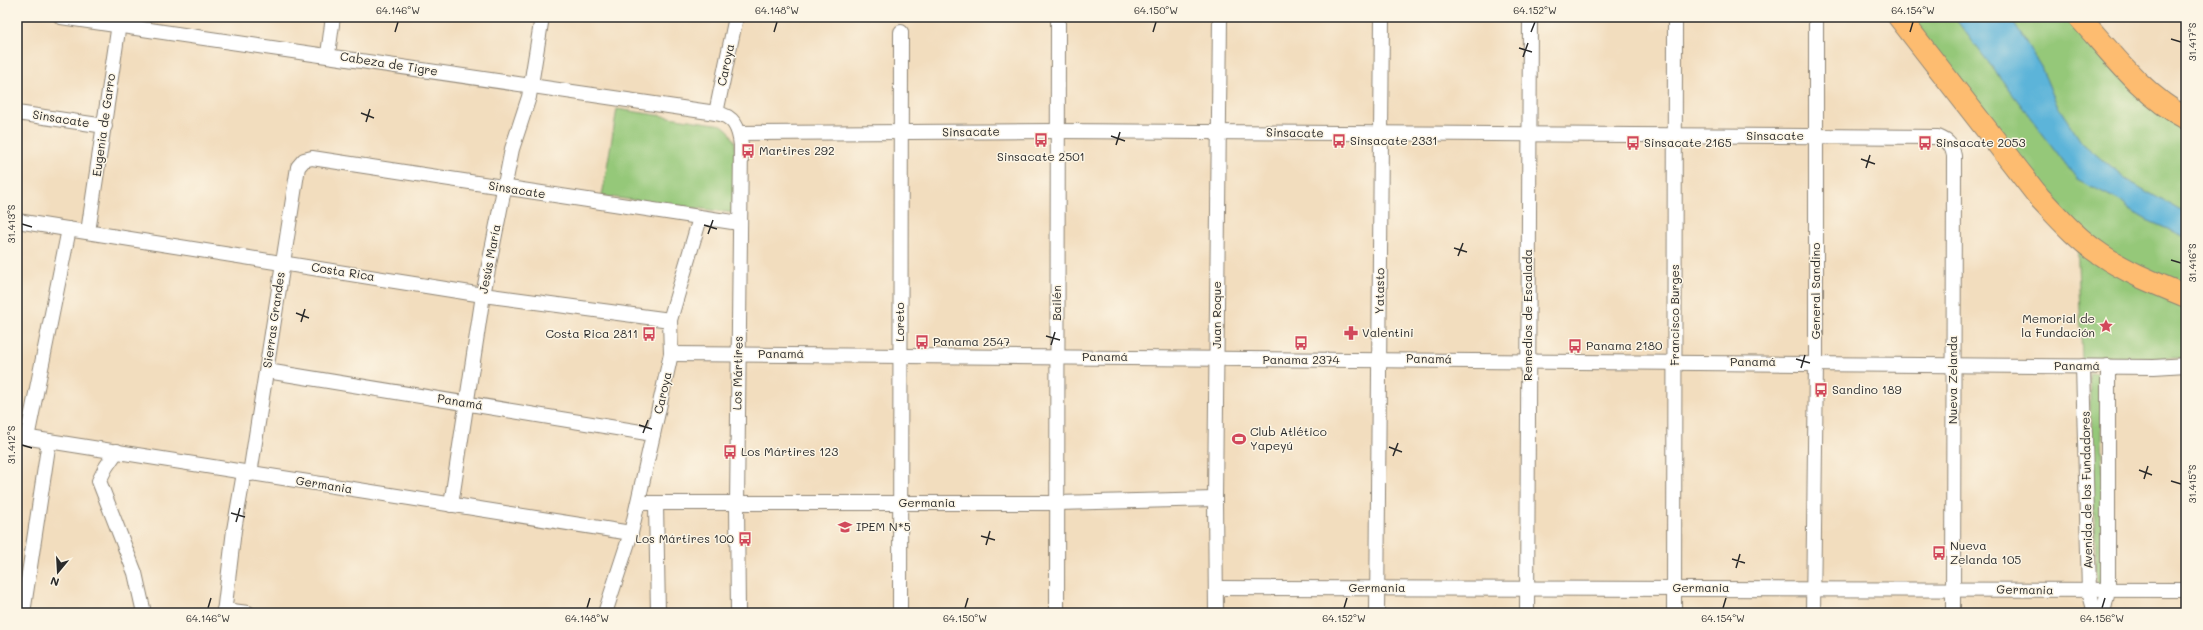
<svg xmlns="http://www.w3.org/2000/svg" width="2203" height="630" font-family="Mali,sans-serif">
  <style>
    .green { fill: #95c879; stroke: #607a52 }
    .water { fill: #5cb4d9; stroke: #447082 }
    .lines { fill: none; stroke-linecap: round; stroke-linejoin: round }
    .street-casing { stroke: #8e8474; stroke-width: 16 }
    .primary-casing { stroke: #8e8474; stroke-width: 24 }
    .street { stroke: #fff; stroke-width: 14 }
    .primary { stroke: #fdbc6f; stroke-width: 22 }
    .ticks { fill: none; stroke: #2b2b2b; stroke-width: 1.5 }
    .labels { text-anchor: middle; stroke-width: 3; stroke-linejoin: round; paint-order: stroke }
    .street-label { font-size: 12px; fill: #2b2b2b; stroke: #fcf5e5 }
    .poi-label { font-size: 12px; fill: #2b2b2b; stroke: #fcf5e5; text-anchor: start }
    .neatline { fill: none; stroke: #2b2b2b; stroke-width: 1.5 }
    .ticks-label { font-size: 10px; text-anchor: middle; fill: #2b2b2b }
  </style>
  <rect width="100%" height="100%" fill="#fcf5e5"/>
  <filter id="ink" filterUnits="userSpaceOnUse"><feTurbulence type="fractalNoise" baseFrequency=".025" numOctaves="2"/><feDisplacementMap in="SourceGraphic" scale="8" xChannelSelector="R" yChannelSelector="G"/><feConvolveMatrix kernelMatrix="1 2 1 2 8 2 1 2 1" color-interpolation-filters="sRGB"/></filter>
  <filter id="wash" filterUnits="userSpaceOnUse"><feTurbulence type="fractalNoise" baseFrequency=".012" numOctaves="4" result="noise"/><feDisplacementMap in="SourceGraphic" scale="16" xChannelSelector="R" yChannelSelector="G"/><feGaussianBlur stdDeviation="0.9" result="paint"/><feColorMatrix in="noise" values="0 0 0 0 0 0 0 0 0 0 0 0 0 0 0 0 0 1.4 0 .05"/><feComposite in="paint" operator="in"/></filter>
  <g filter="url(#wash)">
    <rect width="100%" height="100%" fill="#f2ddbe"/>
    <g class="green">
      <polygon points="1899,17 1954,17 2077,179 2120,201 2130,210 2147,220 2186,237 2186,296 2100,254"/>
      <polygon points="2010,17 2079,17 2186,118 2186,212 2179,210 2125,179 2082,143 2057,105 2041,67"/>
      <polygon points="617,109 722,125 729,131 735,142 734,213 602,196"/>
      <polygon points="2077,241 2186,301 2186,358 2082,359"/>
      <polygon points="2089,373 2100,373 2107,588 2097,588"/>
    </g>
    <polygon class="water" points="1954,17 2010,17 2041,67 2057,105 2082,143 2125,179 2179,210 2186,212 2186,237 2147,220 2130,210 2120,201 2077,179"/>
  </g>
  <g filter="url(#ink)">
    <g class="lines">
      <defs>
        <g id="street">
          <path d="M 61,17 L 716,113 C 734,116 739,128 741,145 L 737,504 L 738,613"/>
          <polyline points="328,54 333,17"/>
          <polyline points="17,113 105,126"/>
          <polyline points="716,113 736,17"/>
          <path d="M 740,133 L 1058,131 L 1938,137 C 1948,141 1952,145 1954,156 L 1953,613"/>
          <polyline points="17,221 483,295 670,320"/>
          <polyline points="88,232 120,17"/>
          <polyline points="671,354 2154,367 2186,365"/>
          <polyline points="2083,366 2089,591 2095,613"/>
          <polyline points="267,371 653,434"/>
          <polyline points="17,436 631,533"/>
          <polyline points="27,438 69,229"/>
          <polyline points="117,451 106,467 99,481 135,573 144,613"/>
          <polyline points="250,474 298,167 304,160 312,158 739,223"/>
          <polyline points="638,503 1057,503 1215,499"/>
          <polyline points="656,504 658,613"/>
          <polyline points="451,505 483,295 512,149 529,97 542,17"/>
          <polyline points="1216,588 2186,590"/>
          <polyline points="224,610 248,613"/>
          <polyline points="23,613 49,441"/>
          <polyline points="224,613 234,530 244,473"/>
          <polyline points="605,613 631,533 671,354 670,320 700,218"/>
          <polyline points="900,613 901,32"/>
          <polyline points="1057,613 1058,17"/>
          <polyline points="1216,613 1215,499 1220,17"/>
          <polyline points="1377,613 1382,17"/>
          <polyline points="1527,613 1530,17"/>
          <polyline points="1674,613 1675,17"/>
          <polyline points="1813,613 1816,363 1816,17"/>
          <polyline points="2103,613 2108,591 2108,366"/>
        </g>
        <g id="primary">
          <path d="M 1899,17 L 2039,197 C 2058,217 2077,239 2100,254 C 2126,272 2157,284 2186,296"/>
          <path d="M 2079,17 C 2111,52 2143,96 2186,118"/>
        </g>
      </defs>
      <use href="#street" class="street-casing"/>
      <use href="#primary" class="primary-casing"/>
      <use href="#street" class="street"/>
      <use href="#primary" class="primary"/>
    </g>
  </g>
  <path class="ticks" d="M 395,32 L 398,22M 774,32 L 777,22M 1153,32 L 1156,22M 1531,32 L 1535,22M 1910,32 L 1913,22M 2171,39 L 2181,42M 1519,48 L 1532,52M 1523,57 L 1528,43M 361,113 L 374,118M 366,122 L 370,109M 1111,136 L 1125,141M 1116,145 L 1120,132M 1861,159 L 1875,164M 1866,168 L 1870,155M 22,224 L 32,227M 704,225 L 717,229M 708,234 L 713,220M 1454,248 L 1467,252M 1458,256 L 1463,243M 2171,260 L 2181,263M 296,313 L 309,318M 301,322 L 305,309M 1046,336 L 1060,340M 1051,345 L 1055,332M 1796,359 L 1810,363M 1801,368 L 1805,355M 639,425 L 652,429M 643,433 L 648,420M 22,445 L 32,448M 1389,447 L 1402,452M 1393,456 L 1398,443M 2139,470 L 2152,475M 2144,479 L 2148,466M 2171,481 L 2181,484M 231,513 L 245,517M 236,522 L 240,508M 981,536 L 995,540M 986,545 L 990,531M 1732,559 L 1745,563M 1736,568 L 1740,554M 208,608 L 211,598M 587,608 L 590,598M 965,608 L 968,598M 1344,608 L 1347,598M 1723,608 L 1726,598M 2102,608 L 2105,598"/>
  <defs>
    <symbol id="bus-bare" viewBox="-9 -9 18 18"><path d="M-5-6H5V4H4V6H2V4H-2V6H-4V4H-5ZM-3.5-4V0h7V-4ZM-3.5 1.2v1.5H-2V1.2ZM2 1.2v1.5H3.5V1.2Z" fill="#d1495b" stroke="#fcf5e5" stroke-width="2.5" paint-order="stroke"/></symbol>
    <symbol id="sight-bare" viewBox="-9 -9 18 18"><path d="M0-6L1.8-2.2L6-1.7L2.9 1.2L3.7 5.4L0 3.3L-3.7 5.4L-2.9 1.2L-6-1.7L-1.8-2.2Z" fill="#d1495b" stroke="#fcf5e5" stroke-width="2.5" paint-order="stroke"/></symbol>
    <symbol id="pharmacy-bare" viewBox="-9 -9 18 18"><path d="M-2-6h4v4h4v4h-4v4h-4v-4h-4v-4h4Z" fill="#d1495b" stroke="#fcf5e5" stroke-width="2.5" paint-order="stroke"/></symbol>
    <symbol id="stadium-bare" viewBox="-9 -9 18 18"><path d="M0-5a6.5 5 0 1 0 0 10a6.5 5 0 1 0 0-10ZM-3.5-1.8h7v3.6h-7Z" fill="#d1495b" stroke="#fcf5e5" stroke-width="2.5" paint-order="stroke"/></symbol>
    <symbol id="school-bare" viewBox="-9 -9 18 18"><path d="M0-5L7-2L0 1L-7-2ZM-4 1L0 2.5L4 1V4Q0 6-4 4Z" fill="#d1495b" stroke="#fcf5e5" stroke-width="2.5" paint-order="stroke"/></symbol>
  </defs>
  <g fill-rule="evenodd">
    <use href="#bus-bare" x="1031" y="130" width="20" height="20"/>
    <use href="#bus-bare" x="1329" y="131" width="20" height="20"/>
    <use href="#bus-bare" x="1623" y="133" width="20" height="20"/>
    <use href="#bus-bare" x="1915" y="133" width="20" height="20"/>
    <use href="#bus-bare" x="738" y="141" width="20" height="20"/>
    <use href="#sight-bare" x="2096" y="316" width="20" height="20"/>
    <use href="#pharmacy-bare" x="1341" y="323" width="20" height="20"/>
    <use href="#bus-bare" x="639" y="324" width="20" height="20"/>
    <use href="#bus-bare" x="912" y="332" width="20" height="20"/>
    <use href="#bus-bare" x="1291" y="333" width="20" height="20"/>
    <use href="#bus-bare" x="1565" y="336" width="20" height="20"/>
    <use href="#bus-bare" x="1811" y="380" width="20" height="20"/>
    <use href="#stadium-bare" x="1229" y="429" width="20" height="20"/>
    <use href="#bus-bare" x="720" y="442" width="20" height="20"/>
    <use href="#school-bare" x="835" y="517" width="20" height="20"/>
    <use href="#bus-bare" x="735" y="529" width="20" height="20"/>
    <use href="#bus-bare" x="1929" y="543" width="20" height="20"/>
  </g>
  <g class="labels">
    <g class="street-label">
      <text transform="translate(389 64) rotate(9)" y="4">Cabeza de Tigre</text>
      <text transform="translate(726 65) rotate(-78)" y="4">Caroya</text>
      <text transform="translate(61 119) rotate(9)" y="4">Sinsacate</text>
      <text transform="translate(104 125) rotate(-82)" y="4">Eugenia de Garro</text>
      <text transform="translate(971 132) rotate(-1)" y="4">Sinsacate</text>
      <text transform="translate(1295 133) rotate(1)" y="4">Sinsacate</text>
      <text x="1775" y="140">Sinsacate</text>
      <text transform="translate(517 190) rotate(9)" y="4">Sinsacate</text>
      <text transform="translate(490 259) rotate(-79)" y="4">Jesús María</text>
      <text transform="translate(343 272) rotate(9)" y="4">Costa Rica</text>
      <text transform="translate(1380 291) rotate(-89)" y="4">Yatasto</text>
      <text transform="translate(1816 291) rotate(-90)" y="4">General Sandino</text>
      <text transform="translate(1057 303) rotate(-90)" y="4">Bailén</text>
      <text transform="translate(1217 315) rotate(-90)" y="4">Juan Roque</text>
      <text transform="translate(1528 315) rotate(-90)" y="4">Remedios de Escalada</text>
      <text transform="translate(1675 315) rotate(-90)" y="4">Francisco Burges</text>
      <text transform="translate(274 320) rotate(-82)" y="4">Sierras Grandes</text>
      <text transform="translate(900 322) rotate(-90)" y="4">Loreto</text>
      <text x="781" y="358">Panamá</text>
      <text x="1105" y="361">Panamá</text>
      <text transform="translate(1429 359) rotate(1)" y="4">Panamá</text>
      <text x="1753" y="366">Panamá</text>
      <text x="2077" y="370">Panamá</text>
      <text transform="translate(738 373) rotate(-89)" y="4">Los Mártires</text>
      <text transform="translate(1953 380) rotate(-90)" y="4">Nueva Zelanda</text>
      <text transform="translate(663 393) rotate(-77)" y="4">Caroya</text>
      <text transform="translate(460 402) rotate(9)" y="4">Panamá</text>
      <text transform="translate(324 485) rotate(9)" y="4">Germania</text>
      <text transform="translate(2087 490) rotate(-91)" y="4">Avenida de los Fundadores</text>
      <text x="927" y="507">Germania</text>
      <text x="1377" y="592">Germania</text>
      <text x="1701" y="592">Germania</text>
      <text transform="translate(2025 590) rotate(1)" y="4">Germania</text>
    </g>
    <g class="poi-label">
      <text x="1350" y="145">Sinsacate 2331</text>
      <text x="1644" y="147">Sinsacate 2165</text>
      <text x="1936" y="147">Sinsacate 2053</text>
      <text x="759" y="155">Martires 292</text>
      <text x="1041" y="161" text-anchor="middle">Sinsacate 2501</text>
      <text x="2095" y="323" text-anchor="end">Memorial de<tspan x="2095" dy="14">la Fundación</tspan></text>
      <text x="1362" y="337">Valentini</text>
      <text x="638" y="338" text-anchor="end">Costa Rica 2811</text>
      <text x="933" y="346">Panama 2547</text>
      <text x="1586" y="350">Panama 2180</text>
      <text x="1301" y="364" text-anchor="middle">Panama 2374</text>
      <text x="1832" y="394">Sandino 189</text>
      <text x="1250" y="436">Club Atlético<tspan x="1250" dy="14">Yapeyú</tspan></text>
      <text x="741" y="456">Los Mártires 123</text>
      <text x="856" y="531">IPEM N*5</text>
      <text x="734" y="543" text-anchor="end">Los Mártires 100</text>
      <text x="1950" y="550">Nueva<tspan x="1950" dy="14">Zelanda 105</tspan></text>
    </g>
  </g>
  <rect width="2203" height="630" fill="none" stroke="#fcf5e5" stroke-width="44"/>
  <g transform="translate(58 572) rotate(198)" stroke="#fcf5e5" stroke-width="3" paint-order="stroke">
  <path d="M0-3L7 15L0 10L-7 15Z" fill="#2b2b2b"/>
  <text y="-6" font-size="11" font-weight="bold" text-anchor="middle" fill="#2b2b2b">N</text>
  </g>
  <rect x="22" y="22" width="2159" height="586" class="neatline"/>
  <g class="ticks-label">
    <text x="398" y="14">64.146°W</text>
    <text x="777" y="14">64.148°W</text>
    <text x="1156" y="14">64.150°W</text>
    <text x="1535" y="14">64.152°W</text>
    <text x="1913" y="14">64.154°W</text>
    <text transform="translate(2192 42) rotate(-90)" y="4">31.417°S</text>
    <text transform="translate(11 224) rotate(-90)" y="4">31.413°S</text>
    <text transform="translate(2192 263) rotate(-90)" y="4">31.416°S</text>
    <text transform="translate(11 445) rotate(-90)" y="4">31.412°S</text>
    <text transform="translate(2192 484) rotate(-90)" y="4">31.415°S</text>
    <text x="208" y="622">64.146°W</text>
    <text x="587" y="622">64.148°W</text>
    <text x="965" y="622">64.150°W</text>
    <text x="1344" y="622">64.152°W</text>
    <text x="1723" y="622">64.154°W</text>
    <text x="2102" y="622">64.156°W</text>
  </g>
</svg>
